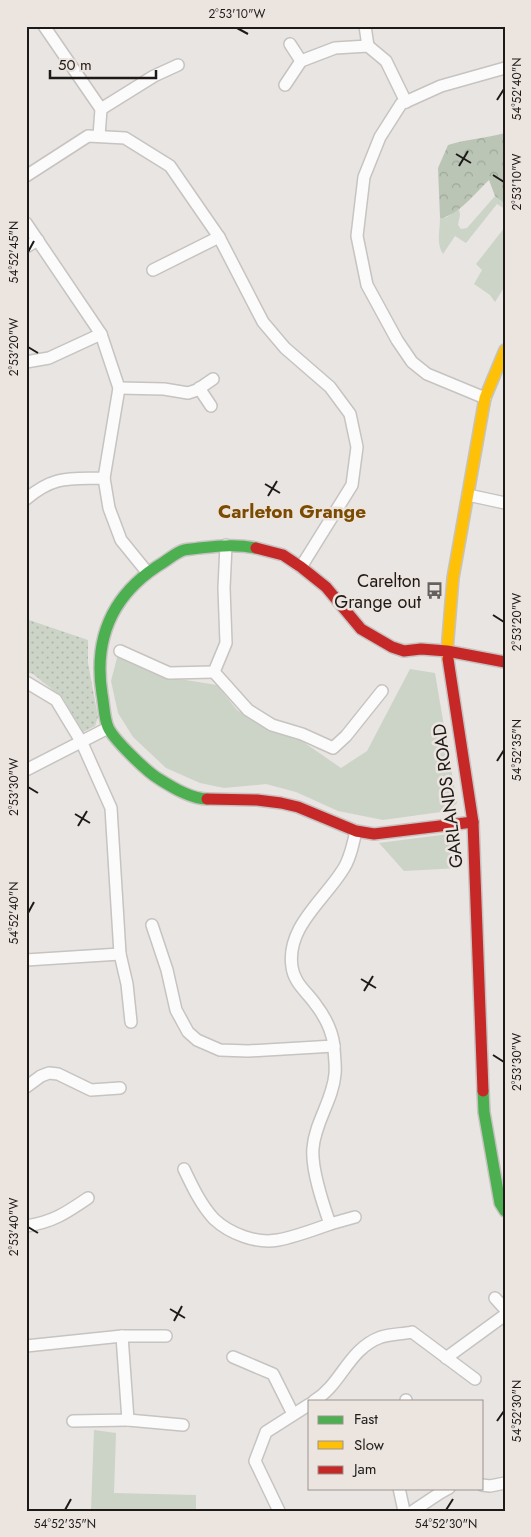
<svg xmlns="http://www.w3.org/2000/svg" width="531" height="1537" font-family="Jost,sans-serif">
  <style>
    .grass { fill: #ccd4c8 }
    .forest { fill: url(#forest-crowns) }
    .park { fill: url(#park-dots) }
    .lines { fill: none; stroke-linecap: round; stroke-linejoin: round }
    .street-casing { stroke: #c6c3c1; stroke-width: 14 }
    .fast-casing { stroke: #c6c3c1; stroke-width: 14 }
    .slow-casing { stroke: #c6c3c1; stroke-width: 14 }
    .jam-casing { stroke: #c6c3c1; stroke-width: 14 }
    .street { stroke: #fcfbfb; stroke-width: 11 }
    .fast { stroke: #4caf50; stroke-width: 11 }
    .slow { stroke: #ffc107; stroke-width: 11 }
    .jam { stroke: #c62828; stroke-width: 11 }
    .ticks { fill: none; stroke: #1d1a18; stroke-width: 2 }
    .labels { text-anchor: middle; stroke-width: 5; stroke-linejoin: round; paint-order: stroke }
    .poi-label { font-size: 18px; fill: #1d1a18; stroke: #ece4df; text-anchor: end }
    .street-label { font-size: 18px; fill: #1d1a18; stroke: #ece4df }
    .neighbourhood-label { font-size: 19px; font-weight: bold; fill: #7b4b01; stroke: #ece4df }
    .neatline { fill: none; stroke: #1d1a18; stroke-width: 2 }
    .ticks-label { font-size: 12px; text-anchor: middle; fill: #1d1a18 }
  </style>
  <defs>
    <pattern id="forest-crowns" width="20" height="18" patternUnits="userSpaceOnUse" patternTransform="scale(1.25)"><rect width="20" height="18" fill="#bac5b5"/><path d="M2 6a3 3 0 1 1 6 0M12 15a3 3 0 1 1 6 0" fill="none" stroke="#9fa99b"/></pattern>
    <pattern id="park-dots" width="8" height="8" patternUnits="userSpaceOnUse" patternTransform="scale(1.25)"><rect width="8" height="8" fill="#ccd4c8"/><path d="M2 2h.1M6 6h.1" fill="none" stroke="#afb5ab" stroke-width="1.8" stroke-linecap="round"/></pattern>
  </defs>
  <rect width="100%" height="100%" fill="#e9e5e2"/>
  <g class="grass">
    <path d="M 495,196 L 505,204 L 505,209 L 497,204 L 466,243 L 455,236 L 443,254 C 436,244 440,230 440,218 L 447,217 L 459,209 L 460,215 L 458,225 L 461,229 L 467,228 Z"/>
    <polygon points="505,227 505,286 495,302 490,295 474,284 482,270 476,264"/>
    <polygon points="118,654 167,677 217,685 237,710 262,726 299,739 341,768 367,751 410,669 435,673 457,803 448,811 383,820 338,811 296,792 266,784 224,788 200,783 166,768 133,737 118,713 111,681"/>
    <polygon points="456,833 460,868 404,871 379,843"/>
    <polygon points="94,1430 116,1433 114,1493 196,1495 196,1511 91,1511"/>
  </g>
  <path class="forest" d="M 505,133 L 505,204 L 495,196 L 489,180 C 477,191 457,217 440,218 L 438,168 L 448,145 C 467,139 486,138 505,133 Z"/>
  <polygon class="park" points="26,619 88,640 88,663 98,717 95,726 83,732 63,698 33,674 26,672"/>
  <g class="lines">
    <defs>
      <g id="street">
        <polyline points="44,26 101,109 99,136"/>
        <polyline points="365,26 368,46"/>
        <polyline points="290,44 301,61"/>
        <polyline points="285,85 301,61 335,48 368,46 386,61 406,102"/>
        <polyline points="101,109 154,76 178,65"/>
        <polyline points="26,176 88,136 125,138 170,166 219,237 263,322 285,348 330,387 350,414 357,447 352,485 301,567"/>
        <polyline points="26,223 101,334 119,388 104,478 109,508 121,540 147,572"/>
        <polyline points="26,247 38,240"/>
        <polyline points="153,270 219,237"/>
        <polyline points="26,362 49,358 101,334"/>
        <polyline points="119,388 164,389 188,393 197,390 213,379"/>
        <polyline points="199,388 211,406"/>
        <polyline points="485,398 427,374 412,362 397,340 367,285 357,236 364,177 380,137 401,104 441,86 505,68"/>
        <polyline points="468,495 505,503"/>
        <path d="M 26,499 C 55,475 69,479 104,478"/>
        <polyline points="226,545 224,588 226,643 214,672 248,710 272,725 302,734 333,748 346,736 382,691"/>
        <polyline points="120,651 169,673 214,672"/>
        <polyline points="26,682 56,700 82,743 111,808 120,954 127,984 131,1022"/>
        <polyline points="26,770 108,728"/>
        <path d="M 152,925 L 167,970 L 176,1010 L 188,1032 L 197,1040 L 220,1050 L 248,1051 L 334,1046 C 332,1030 326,1018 316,1005 C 307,992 294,983 292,967 C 286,928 323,901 342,871 C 350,860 353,844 356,831"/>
        <polyline points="26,960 120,954"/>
        <polyline points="26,1087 41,1076 49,1073 58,1074 91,1090 120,1088"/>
        <path d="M 184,1169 C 192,1186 201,1205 214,1219 C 230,1234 257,1244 278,1240 C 295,1237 313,1230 330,1224 C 323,1204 311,1169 313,1148 C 315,1122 333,1100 335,1074 C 336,1065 334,1055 334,1046"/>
        <polyline points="330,1224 355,1217"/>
        <path d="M 26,1226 C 53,1222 66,1213 88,1198"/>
        <polyline points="495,1298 505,1309"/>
        <polyline points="26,1346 122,1336 166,1336"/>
        <polyline points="233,1357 273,1374 293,1414"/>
        <polyline points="446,1358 505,1315"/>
        <polyline points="406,1400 406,1401"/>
        <path d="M 314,1401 C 342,1384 348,1349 381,1337 C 391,1334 403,1334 412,1332 L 475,1379"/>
        <polyline points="128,1420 183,1425"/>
        <polyline points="73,1421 128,1420 122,1336"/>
        <polyline points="482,1485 490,1486 505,1483"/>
        <polyline points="399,1488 404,1511"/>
        <polyline points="279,1511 255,1461 266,1432 310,1404"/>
        <polyline points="413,1511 440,1493 449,1488"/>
      </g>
      <g id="fast">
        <path d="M 207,799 C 191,799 172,787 159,779 C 147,772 113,739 108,727 C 104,718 104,704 102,694 C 93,636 114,592 164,562 C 170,558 177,552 184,550 C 188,549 194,549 199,548 C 219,546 236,544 256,548"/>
        <polyline points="483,1091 484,1112 500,1203 505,1211"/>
      </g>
      <polyline id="slow" points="448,659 447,651 453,578 485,398 505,350"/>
      <g id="jam">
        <polyline points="256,548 283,555 301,567 326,587 361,629 392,647 404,651 421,649 447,651 505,662"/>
        <polyline points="448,659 473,822 483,1091"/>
        <polyline points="207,799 257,800 281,803 298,807 356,831 374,834 473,822"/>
      </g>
    </defs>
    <use href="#street" class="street-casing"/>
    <use href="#fast" class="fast-casing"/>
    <use href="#slow" class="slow-casing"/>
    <use href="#jam" class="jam-casing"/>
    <use href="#street" class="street"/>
    <use href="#fast" class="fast"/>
    <use href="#slow" class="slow"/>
    <use href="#jam" class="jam"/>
  </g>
  <path class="ticks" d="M 237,28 L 248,34M 497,100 L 504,89M 456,154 L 471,163M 459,166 L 468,151M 493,175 L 504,182M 28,252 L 34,241M 28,347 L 38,353M 265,484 L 280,493M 268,496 L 277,481M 493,615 L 504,622M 497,761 L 504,750M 28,787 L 38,793M 75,814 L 90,823M 78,826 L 87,811M 28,913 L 34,902M 361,979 L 376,988M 364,991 L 373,976M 493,1055 L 504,1062M 28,1227 L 38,1233M 170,1309 L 185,1318M 174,1321 L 182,1306M 497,1421 L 504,1411M 65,1510 L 71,1499M 446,1510 L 453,1499"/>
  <defs>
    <symbol id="bus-bare" viewBox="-9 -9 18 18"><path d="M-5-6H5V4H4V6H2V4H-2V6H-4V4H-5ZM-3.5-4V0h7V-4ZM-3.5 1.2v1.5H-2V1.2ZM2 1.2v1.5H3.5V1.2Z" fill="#64615f" stroke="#ece4df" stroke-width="2.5" paint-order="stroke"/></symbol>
  </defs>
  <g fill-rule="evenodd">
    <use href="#bus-bare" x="422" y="578" width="25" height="25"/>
  </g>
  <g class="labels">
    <g class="poi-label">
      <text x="421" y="587">Carelton<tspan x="421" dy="21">Grange out</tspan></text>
    </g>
    <g class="street-label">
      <text transform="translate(448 796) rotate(-97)" y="6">GARLANDS ROAD</text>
    </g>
    <g class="neighbourhood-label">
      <text x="292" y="518">Carleton Grange</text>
    </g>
  </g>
  <rect width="531" height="1537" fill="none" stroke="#ece4df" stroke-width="55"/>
  <rect x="308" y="1400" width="175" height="90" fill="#ece4df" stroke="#99938f"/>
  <rect x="318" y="1416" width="25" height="8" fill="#4caf50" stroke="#99938f"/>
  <text x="354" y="1424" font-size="15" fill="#1d1a18">Fast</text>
  <rect x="318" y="1441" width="25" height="8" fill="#ffc107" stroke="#99938f"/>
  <text x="354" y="1450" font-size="15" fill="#1d1a18">Slow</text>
  <rect x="318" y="1466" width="25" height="8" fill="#c62828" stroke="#99938f"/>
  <text x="354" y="1474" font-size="15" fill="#1d1a18">Jam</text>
  <path d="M50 70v8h106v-8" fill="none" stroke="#1d1a18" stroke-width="2.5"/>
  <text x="58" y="70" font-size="15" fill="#1d1a18" stroke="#ece4df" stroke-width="4" paint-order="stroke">50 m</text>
  <rect x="28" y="28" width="476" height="1482" class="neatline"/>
  <g class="ticks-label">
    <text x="237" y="18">2°53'10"W</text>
    <text transform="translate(517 89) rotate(-90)" y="4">54°52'40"N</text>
    <text transform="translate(517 182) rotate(-90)" y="4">2°53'10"W</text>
    <text transform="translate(14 252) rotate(-90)" y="4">54°52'45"N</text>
    <text transform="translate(14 347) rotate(-90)" y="4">2°53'20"W</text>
    <text transform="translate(517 622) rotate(-90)" y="4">2°53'20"W</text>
    <text transform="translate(517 750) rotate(-90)" y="4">54°52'35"N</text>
    <text transform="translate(14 787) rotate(-90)" y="4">2°53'30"W</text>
    <text transform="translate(14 913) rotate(-90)" y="4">54°52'40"N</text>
    <text transform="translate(517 1062) rotate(-90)" y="4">2°53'30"W</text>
    <text transform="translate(14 1227) rotate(-90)" y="4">2°53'40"W</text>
    <text transform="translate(517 1411) rotate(-90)" y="4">54°52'30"N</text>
    <text x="65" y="1528">54°52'35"N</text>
    <text x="446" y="1528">54°52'30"N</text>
  </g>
</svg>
